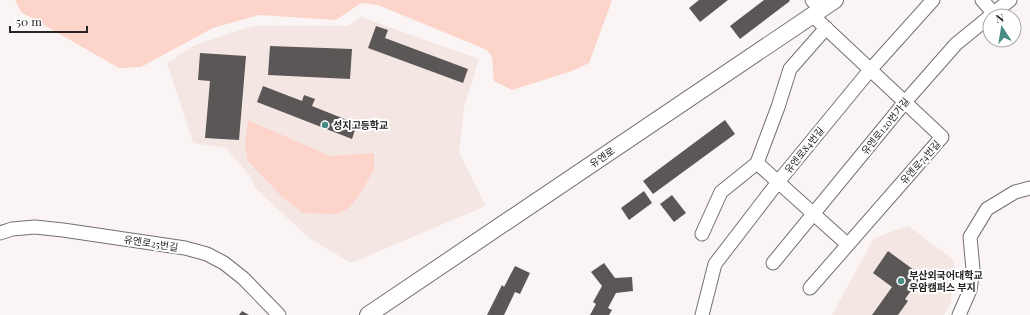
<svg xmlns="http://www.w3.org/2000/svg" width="1030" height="315" font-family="'Playfair Display','Noto Sans KR',serif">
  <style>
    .built { fill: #f4e6e3 }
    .green { fill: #fdd4ca }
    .building { fill: #5b5756 }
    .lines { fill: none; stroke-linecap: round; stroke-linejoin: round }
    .minor-casing { stroke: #74706f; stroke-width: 15 }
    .major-casing { stroke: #74706f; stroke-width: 18 }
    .minor { stroke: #fff; stroke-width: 13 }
    .major { stroke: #fff; stroke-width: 16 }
    .poi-dot { fill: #488d84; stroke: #fff; stroke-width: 1.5 }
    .labels { text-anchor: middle; stroke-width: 4; stroke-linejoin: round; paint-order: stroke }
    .poi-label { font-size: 10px; font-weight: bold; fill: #262524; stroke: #fff; text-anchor: start }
    .street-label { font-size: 10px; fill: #262524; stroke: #fff }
  </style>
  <rect width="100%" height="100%" fill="#faf5f4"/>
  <g class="built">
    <polygon points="361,17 479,59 464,108 459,152 486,206 351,263 309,238 255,188 250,176 226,148 193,143 167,63 195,45 253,26 348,26"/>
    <polygon points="908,226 954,260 951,302 944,315 832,315 874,238"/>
  </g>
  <g class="green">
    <polygon points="15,0 612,0 589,63 572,71 512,90 494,81 492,57 487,50 378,5 361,3 336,20 259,15 213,28 141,67 119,68 21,12"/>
    <polygon points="248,120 330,156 374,153 374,169 362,191 350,207 338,214 303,213 282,197 248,161 245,146"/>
  </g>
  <g class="building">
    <polygon points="699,0 728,0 700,22 689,8"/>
    <polygon points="764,0 789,0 790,1 740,39 730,26"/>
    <polygon points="376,26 388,30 385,38 468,69 463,83 368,48"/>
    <polygon points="270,46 352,49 350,79 268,75"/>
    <polygon points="200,53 246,56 239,140 205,138 210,81 198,80"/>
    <polygon points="263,86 302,101 304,95 315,99 312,106 357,124 352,139 257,102"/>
    <polygon points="725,120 735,134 653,194 643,181"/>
    <polygon points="644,191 652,203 629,220 621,208"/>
    <polygon points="672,195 686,213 674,222 660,204"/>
    <polygon points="888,251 922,276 905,299 908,301 898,315 872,315 892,287 873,273"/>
    <polygon points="604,263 615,278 632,277 633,291 616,293 608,308 612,310 609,315 590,315 596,304 593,302 602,286 591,272"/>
    <polygon points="515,266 530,273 520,294 515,292 504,315 487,315 502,285 504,287"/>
    <polygon points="242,311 249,315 239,315"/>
  </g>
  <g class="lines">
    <defs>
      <g id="minor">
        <polyline points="812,0 820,10"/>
        <polyline points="982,0 996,16"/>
        <polyline points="757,163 847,244"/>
        <polyline points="0,233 12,229 35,227 63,230 185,248 207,254 224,263 243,278 279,315"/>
        <polyline points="702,234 721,192 757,163 778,107 790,69 826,28"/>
        <polyline points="773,263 905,102 956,44 1010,0"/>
        <polyline points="810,288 942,137 812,15"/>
        <polyline points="702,315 715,264 778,182 870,70 933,0"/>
        <polyline points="959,315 970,290 973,269 970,237 987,209 1015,192 1030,188"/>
      </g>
      <polyline id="major" points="368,315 835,0"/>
    </defs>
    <use href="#minor" class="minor-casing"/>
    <use href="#major" class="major-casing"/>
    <use href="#minor" class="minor"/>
    <use href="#major" class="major"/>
  </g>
  <g class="poi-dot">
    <circle cx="325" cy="125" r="4"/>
    <circle cx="901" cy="281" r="4"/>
  </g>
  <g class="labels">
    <g class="poi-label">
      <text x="333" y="129">성지고등학교</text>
      <text x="909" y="279">부산외국어대학교<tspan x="909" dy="12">우암캠퍼스 부지</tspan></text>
    </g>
    <g class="street-label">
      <text transform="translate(885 126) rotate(-51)" y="4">유엔로120번가길</text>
      <text transform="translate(804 150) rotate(-51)" y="4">유엔로84번길</text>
      <text transform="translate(602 157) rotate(-34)" y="4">유엔로</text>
      <text transform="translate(920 162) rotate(-48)" y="4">유엔로74번길</text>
      <text transform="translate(151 243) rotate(9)" y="4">유엔로25번길</text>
    </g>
  </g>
  <g transform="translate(1002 28) rotate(348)"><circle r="19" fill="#ffffff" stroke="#a8a8a7"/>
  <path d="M0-3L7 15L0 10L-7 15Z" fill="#488d84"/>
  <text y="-6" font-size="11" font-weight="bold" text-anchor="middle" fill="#262524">N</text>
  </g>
  <path d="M10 26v6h77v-6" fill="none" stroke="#262524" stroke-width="2"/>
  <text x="16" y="26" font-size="12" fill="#262524" stroke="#ffffff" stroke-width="3" paint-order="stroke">50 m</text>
</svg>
